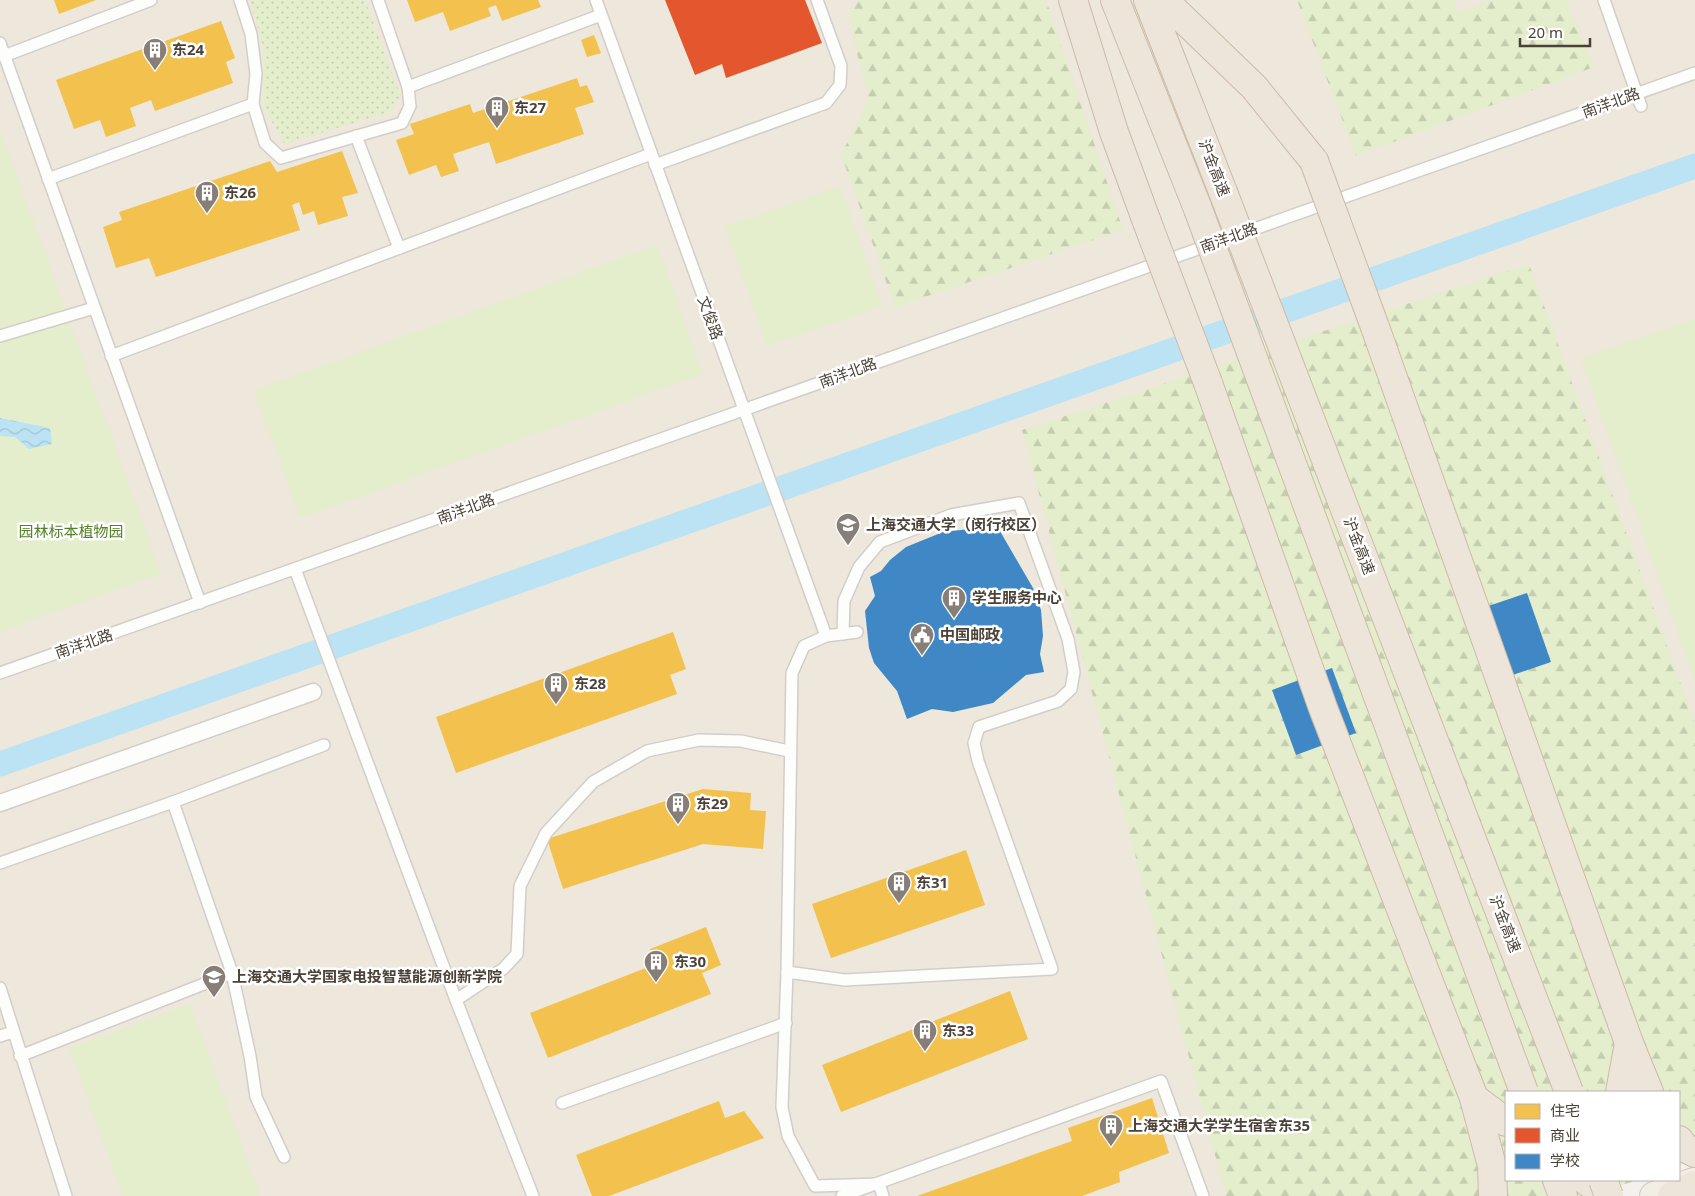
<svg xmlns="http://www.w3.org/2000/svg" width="1695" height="1196" font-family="'Noto Sans','Noto Sans SC',sans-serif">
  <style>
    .education { fill: #eee7dc }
    .grass { fill: url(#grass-dots) }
    .forest { fill: url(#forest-firs) }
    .garden { fill: #e4eecc }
    .water { fill: url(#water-waves) }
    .homes { fill: #f2c14e }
    .shops { fill: #e4572e }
    .schools { fill: #3f88c5 }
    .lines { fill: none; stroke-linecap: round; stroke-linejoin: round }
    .canal { stroke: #bce3f3; stroke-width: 25 }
    .service-casing { stroke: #d1ceca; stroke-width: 14 }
    .pedestrian-casing { stroke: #d1ceca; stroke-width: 19 }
    .primary-casing { stroke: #d6cab9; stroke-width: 30 }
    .motorway-casing { stroke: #ccbaa7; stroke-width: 30 }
    .service { stroke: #fdfdfc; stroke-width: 11 }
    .pedestrian { stroke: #fdfdfc; stroke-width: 16 }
    .primary { stroke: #f2ede5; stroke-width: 28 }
    .motorway { stroke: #ede5da; stroke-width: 28 }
    .motorway-bridge-casing { stroke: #ccbaa7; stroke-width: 30; stroke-linecap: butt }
    .motorway-bridge { stroke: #ede5da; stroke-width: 28 }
    .labels { text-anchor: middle; stroke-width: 5; stroke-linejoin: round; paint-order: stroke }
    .poi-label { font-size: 15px; font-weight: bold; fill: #4b4137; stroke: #fff; text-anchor: start }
    .street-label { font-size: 15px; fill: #4b4137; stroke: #fff }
    .park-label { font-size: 15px; fill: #528126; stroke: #fff }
  </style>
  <defs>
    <pattern id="grass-dots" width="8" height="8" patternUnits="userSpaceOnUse" patternTransform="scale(1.25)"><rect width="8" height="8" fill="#e4eecc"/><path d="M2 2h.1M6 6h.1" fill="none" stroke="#c5cdb0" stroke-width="1.8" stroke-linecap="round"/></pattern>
    <pattern id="forest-firs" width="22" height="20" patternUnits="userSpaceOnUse" patternTransform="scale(1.25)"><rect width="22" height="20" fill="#e4eecc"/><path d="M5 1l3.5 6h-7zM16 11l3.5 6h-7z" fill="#c5cdb0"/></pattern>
    <pattern id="water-waves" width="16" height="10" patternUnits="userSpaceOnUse" patternTransform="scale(1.25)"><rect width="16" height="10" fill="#bce3f3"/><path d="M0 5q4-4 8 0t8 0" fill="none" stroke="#a3c4d1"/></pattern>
  </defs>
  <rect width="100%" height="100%" fill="#f3f0ed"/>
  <polygon class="education" points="0,0 1695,0 1695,1098 1679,1092 1506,1092 1398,1196 0,1196"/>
  <polygon class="grass" points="250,0 365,0 400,94 393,111 284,144 264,107 264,50"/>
  <g class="forest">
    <polygon points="859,0 1046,0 1123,230 895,307 841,154 861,117 869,92 856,50 849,10"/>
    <polygon points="1297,0 1454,0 1458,12 1493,0 1566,0 1594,67 1356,156"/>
    <polygon points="1529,264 1695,723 1695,1159 1679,1165 1679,1092 1506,1092 1506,1180 1637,1180 1592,1196 1226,1196 1022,430"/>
  </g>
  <g class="garden">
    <polygon points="0,130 161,574 0,632"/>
    <polygon points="840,186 882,306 767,346 725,226"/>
    <polygon points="657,245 703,374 300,518 254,390"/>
    <polygon points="1695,319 1695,681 1581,358"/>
    <polygon points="190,1004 260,1196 123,1196 69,1048"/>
  </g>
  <polygon class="water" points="0,418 50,428 52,444 29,449 15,437 0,436"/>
  <g class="homes">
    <polygon points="54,0 96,0 59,14"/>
    <polygon points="407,0 538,0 541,7 502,21 496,5 488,8 491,16 450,31 443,12 415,22"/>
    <polygon points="221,21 235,58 226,62 233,83 155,111 151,100 130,108 136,126 106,137 100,120 74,129 56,80"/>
    <polygon points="594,35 601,53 587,57 581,40"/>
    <polygon points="577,78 580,87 587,85 594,102 575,108 584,134 496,164 489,142 453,154 459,171 441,177 436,165 409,175 396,140 414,134 410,124 470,104 473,113"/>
    <polygon points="342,151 358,193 342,197 348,216 318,225 314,211 303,215 299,202 292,205 300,230 156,277 149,258 116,268 103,227 122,220 119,212 270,161 277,172"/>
    <polygon points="673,632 686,669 670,675 677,694 456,773 436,717"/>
    <polygon points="703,789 751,793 750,810 766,811 763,849 703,844 563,889 547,839"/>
    <polygon points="966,850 985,905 831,958 812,904"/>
    <polygon points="706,927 721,965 702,973 711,994 548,1058 530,1013 656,964 650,949"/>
    <polygon points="1010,991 1028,1039 841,1112 822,1065"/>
    <polygon points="1152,1098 1169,1153 1119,1172 1120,1182 1082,1196 917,1196 1072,1141 1068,1128"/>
    <polygon points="719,1101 725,1118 744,1111 764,1138 609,1196 592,1196 576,1155"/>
  </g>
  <polygon class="shops" points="665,0 805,0 822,43 726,78 722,64 695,75"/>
  <g class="schools">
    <polygon points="997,526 1033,588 1041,610 1043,636 1040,654 1044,672 1026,675 993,703 953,712 932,709 907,719 897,691 874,663 869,648 865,611 875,596 870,577 881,571 890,560 906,547 943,532"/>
    <polygon points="1527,593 1551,662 1489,683 1465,614"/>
    <polygon points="1332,668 1356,733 1296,755 1272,690"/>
  </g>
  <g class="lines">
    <polyline class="canal" points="0,764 1695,166"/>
    <defs>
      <g id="service">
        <polyline points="240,0 251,34 256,74 253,104 265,143 281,158 402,123 410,106 408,87 378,0"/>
        <polyline points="596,0 826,636"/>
        <polyline points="1604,0 1641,106"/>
        <polyline points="0,43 200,603"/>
        <polyline points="4,56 151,0"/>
        <polyline points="408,87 601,15"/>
        <polyline points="356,136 399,248"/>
        <polyline points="655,165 826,103 840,85 841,66 817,0"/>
        <polyline points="48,179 253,104"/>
        <polyline points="0,336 94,308"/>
        <polyline points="111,356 651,154"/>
        <polyline points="295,569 456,1000 533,1196"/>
        <polyline points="843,634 844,601 859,567 880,542 951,515 1019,503 1068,639 1074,672 1071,689 1058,701 979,727 974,743 978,761 1052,969 845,980 787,972 782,1107 788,1136 815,1186 879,1184"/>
        <polyline points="0,673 1695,73"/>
        <polyline points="173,802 232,973 250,1056 256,1097 284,1157"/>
        <polyline points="0,863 173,802 324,745"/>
        <polyline points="787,972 792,673 804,646 826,636 857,632"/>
        <polyline points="0,988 66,1196"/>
        <polyline points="456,1000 503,969 517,954 520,886 546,833 593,782 647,751 699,740 741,741 789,751"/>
        <polyline points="0,1036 13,1032"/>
        <polyline points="20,1056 232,973"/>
        <polyline points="562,1103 786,1023"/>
        <polyline points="879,1184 883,1196"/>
        <polyline points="842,1196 1161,1081 1203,1196"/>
      </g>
      <polyline id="pedestrian" points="0,803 313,692"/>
      <polyline id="primary" points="1654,1196 1694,1182"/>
      <g id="motorway">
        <polyline points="1073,0 1114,132 1147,222"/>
        <polyline points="1115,0 1198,209"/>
        <polyline points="1148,0 1223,192"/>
        <polyline points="1167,0 1172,8 1254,87 1314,161"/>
        <polyline points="1375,327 1629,1043 1649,1092"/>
        <polyline points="1208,383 1323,708 1474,1098 1492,1166 1493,1196"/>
        <polyline points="1620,1092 1629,1043"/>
        <polyline points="1474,1098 1506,1122"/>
        <polyline points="1679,1140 1685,1148 1695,1153"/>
        <polyline points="1557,1180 1563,1196"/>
        <polyline points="1585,1180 1607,1196"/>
        <polyline points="1672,1196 1695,1185"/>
      </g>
    </defs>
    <use href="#service" class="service-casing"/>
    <use href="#pedestrian" class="pedestrian-casing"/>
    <use href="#primary" class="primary-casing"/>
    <use href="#motorway" class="motorway-casing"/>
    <use href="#service" class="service"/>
    <use href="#pedestrian" class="pedestrian"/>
    <use href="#primary" class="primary"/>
    <use href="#motorway" class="motorway"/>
    <defs>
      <g id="motorway-bridge">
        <polyline points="1314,161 1375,327"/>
        <polyline points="1223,192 1569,1092"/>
        <polyline points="1198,209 1524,1092"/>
        <polyline points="1147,222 1208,383"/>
        <polyline points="1603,1180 1609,1196"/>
      </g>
    </defs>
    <use href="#motorway-bridge" class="motorway-bridge-casing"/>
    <use href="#motorway-bridge" class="motorway-bridge"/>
  </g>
  <defs>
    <symbol id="building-pin" viewBox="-11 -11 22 30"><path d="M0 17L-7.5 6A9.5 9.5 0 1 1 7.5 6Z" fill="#867e77" stroke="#fff"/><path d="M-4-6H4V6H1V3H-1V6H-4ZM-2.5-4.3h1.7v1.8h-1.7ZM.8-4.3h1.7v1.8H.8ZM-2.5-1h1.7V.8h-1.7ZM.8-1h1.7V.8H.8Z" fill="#fff"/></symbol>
    <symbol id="university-pin" viewBox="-11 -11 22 30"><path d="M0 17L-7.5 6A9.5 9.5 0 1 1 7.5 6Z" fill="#867e77" stroke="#fff"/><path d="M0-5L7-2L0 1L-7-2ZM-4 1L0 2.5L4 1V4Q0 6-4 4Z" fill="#fff"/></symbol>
    <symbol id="civic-pin" viewBox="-11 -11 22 30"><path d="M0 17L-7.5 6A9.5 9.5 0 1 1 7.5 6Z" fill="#867e77" stroke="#fff"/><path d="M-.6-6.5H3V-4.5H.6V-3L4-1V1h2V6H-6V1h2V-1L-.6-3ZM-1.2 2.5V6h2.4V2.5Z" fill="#fff"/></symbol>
    <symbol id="school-pin" viewBox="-11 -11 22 30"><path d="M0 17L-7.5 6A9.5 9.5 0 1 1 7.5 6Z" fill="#867e77" stroke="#fff"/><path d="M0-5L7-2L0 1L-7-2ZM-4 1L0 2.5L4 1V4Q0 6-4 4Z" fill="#fff"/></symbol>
  </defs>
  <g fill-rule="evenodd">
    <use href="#building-pin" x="141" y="36" width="28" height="38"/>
    <use href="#building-pin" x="483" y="94" width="28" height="38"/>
    <use href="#building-pin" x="193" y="179" width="28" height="38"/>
    <use href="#university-pin" x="834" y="511" width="28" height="38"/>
    <use href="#building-pin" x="940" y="584" width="28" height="38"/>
    <use href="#civic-pin" x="908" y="621" width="28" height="38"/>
    <use href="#building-pin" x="542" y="670" width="28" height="38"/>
    <use href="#building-pin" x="664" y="790" width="28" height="38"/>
    <use href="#building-pin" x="885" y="869" width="28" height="38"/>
    <use href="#building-pin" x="642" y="948" width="28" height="38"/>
    <use href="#school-pin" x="200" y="963" width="28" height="38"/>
    <use href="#building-pin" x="911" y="1017" width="28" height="38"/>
    <use href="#building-pin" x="1097" y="1112" width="28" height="38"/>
  </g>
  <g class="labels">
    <g class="poi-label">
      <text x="172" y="55">东24</text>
      <text x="514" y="113">东27</text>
      <text x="224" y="198">东26</text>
      <text x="866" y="530">上海交通大学（闵行校区）</text>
      <text x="972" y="603">学生服务中心</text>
      <text x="940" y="640">中国邮政</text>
      <text x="574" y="689">东28</text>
      <text x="696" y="809">东29</text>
      <text x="916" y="888">东31</text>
      <text x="674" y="967">东30</text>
      <text x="232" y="982">上海交通大学国家电投智慧能源创新学院</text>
      <text x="942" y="1036">东33</text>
      <text x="1128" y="1131">上海交通大学学生宿舍东35</text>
    </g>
    <g class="street-label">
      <text transform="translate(1611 103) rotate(-20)" y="5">南洋北路</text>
      <text transform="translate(1214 168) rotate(69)" y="5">沪金高速</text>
      <text transform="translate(1229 238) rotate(-20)" y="5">南洋北路</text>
      <text transform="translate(710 318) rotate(70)" y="5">文俊路</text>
      <text transform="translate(848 373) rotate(-20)" y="5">南洋北路</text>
      <text transform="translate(466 509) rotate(-20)" y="5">南洋北路</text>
      <text transform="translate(1359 546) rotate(69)" y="5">沪金高速</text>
      <text transform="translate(84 644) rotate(-19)" y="5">南洋北路</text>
      <text transform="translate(1505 924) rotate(69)" y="5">沪金高速</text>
    </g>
    <g class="park-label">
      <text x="71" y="537">园林标本植物园</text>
    </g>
  </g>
  <rect x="1505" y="1091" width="175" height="90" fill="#ffffff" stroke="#b7b3af"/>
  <rect x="1515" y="1104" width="25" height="15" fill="#f2c14e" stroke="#b7b3af"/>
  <text x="1550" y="1116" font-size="15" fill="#4b4137">住宅</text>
  <rect x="1515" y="1128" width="25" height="15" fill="#e4572e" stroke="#b7b3af"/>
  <text x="1550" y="1141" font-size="15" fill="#4b4137">商业</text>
  <rect x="1515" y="1154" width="25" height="15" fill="#3f88c5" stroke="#b7b3af"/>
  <text x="1550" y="1166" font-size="15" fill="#4b4137">学校</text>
  <path d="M1520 38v8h70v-8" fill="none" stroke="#4b4137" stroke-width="2.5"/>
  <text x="1528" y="38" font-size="15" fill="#4b4137" stroke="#ffffff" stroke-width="4" paint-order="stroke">20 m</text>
</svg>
